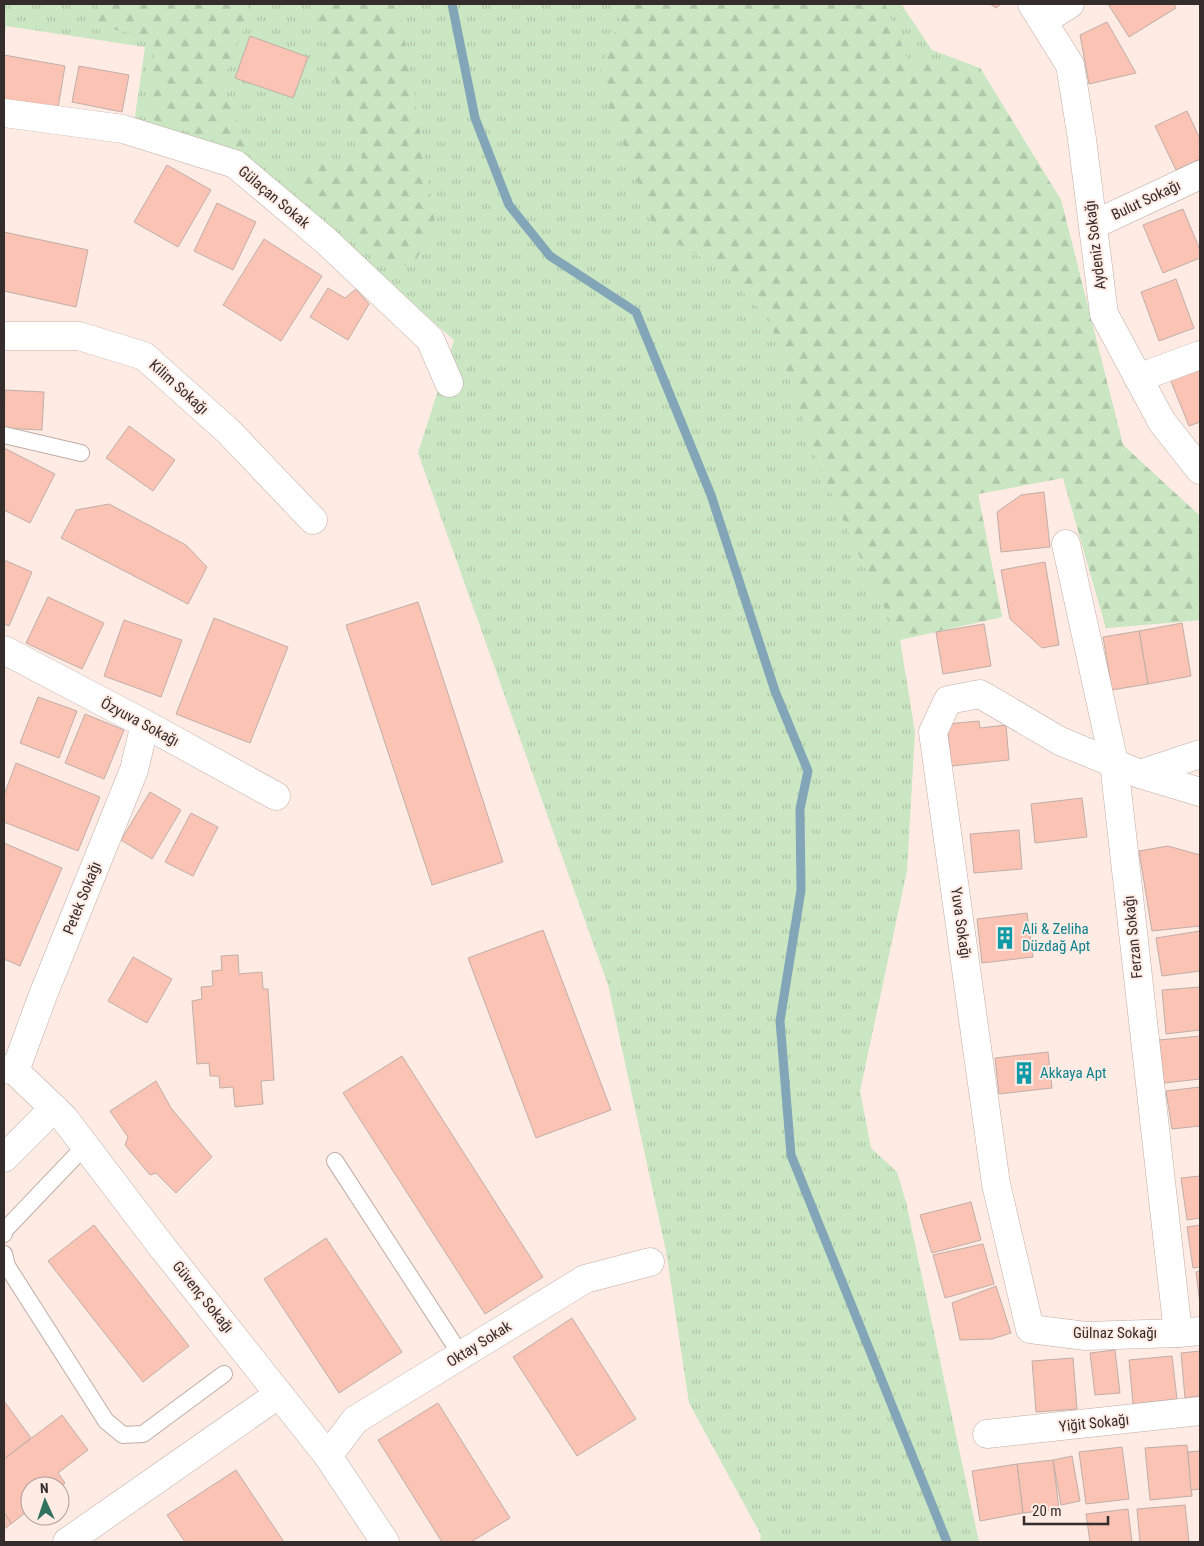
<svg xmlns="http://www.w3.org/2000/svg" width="1204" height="1546" font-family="'Roboto Condensed',sans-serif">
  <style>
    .grass { fill: url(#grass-tufts) }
    .forest { fill: url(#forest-firs) }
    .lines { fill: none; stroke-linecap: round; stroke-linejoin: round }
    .stream { stroke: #82a5b8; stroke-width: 9 }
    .building { fill: #fac3b3; stroke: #c0aea8 }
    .lane-casing { stroke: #bfada6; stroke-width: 18 }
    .street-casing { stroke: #bfada6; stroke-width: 29 }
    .lane { stroke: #fff; stroke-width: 16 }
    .street { stroke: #fff; stroke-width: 28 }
    .labels { text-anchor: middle; stroke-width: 4; stroke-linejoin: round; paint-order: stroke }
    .street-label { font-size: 15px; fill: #352d2b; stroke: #feebe4 }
    .culture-label { font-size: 15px; fill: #0d838f; stroke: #feebe4; text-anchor: start }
  </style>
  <defs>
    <pattern id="grass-tufts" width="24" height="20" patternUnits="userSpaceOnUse" patternTransform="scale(1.25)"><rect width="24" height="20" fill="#cbe6c3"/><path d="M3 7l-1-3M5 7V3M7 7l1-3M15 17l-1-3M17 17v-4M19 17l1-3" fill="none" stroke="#afc6a8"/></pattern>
    <pattern id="forest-firs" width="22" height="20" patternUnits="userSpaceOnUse" patternTransform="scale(1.25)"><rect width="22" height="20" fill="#cbe6c3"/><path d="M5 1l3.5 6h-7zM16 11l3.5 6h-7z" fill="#afc6a8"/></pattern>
  </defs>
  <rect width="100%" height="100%" fill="#feebe4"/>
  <polygon class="grass" points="4,4 901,4 932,50 980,68 1061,200 1123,445 1200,516 1200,620 1106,628 1063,478 978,494 1002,617 900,640 915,732 907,871 860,1091 871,1148 897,1172 906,1202 979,1542 760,1542 761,1535 689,1403 666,1251 608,985 418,453 454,340 245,159 133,130 145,47 6,26 4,37"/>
  <g class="forest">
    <polygon points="99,4 248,4 249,15 222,84 251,154 148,118 155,40 97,25"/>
    <polygon points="316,4 399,4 435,223 413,266 381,264 289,181 314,158 364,163 351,133 318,21"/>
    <polygon points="625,4 885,4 908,60 980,68 1061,200 1123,445 1200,516 1200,620 1106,628 1063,478 978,494 1002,617 900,639 869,577 819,466 769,319 723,272 655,228 598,77"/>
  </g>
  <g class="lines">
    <polyline class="stream" points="452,4 475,118 509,205 550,256 636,312 711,495 775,691 808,771 800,809 801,890 780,1021 791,1155 947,1542"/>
  </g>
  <g class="building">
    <polygon points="990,4 1001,4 996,8"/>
    <polygon points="1108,4 1174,4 1176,8 1129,37"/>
    <polygon points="1107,22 1136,73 1089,84 1080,35"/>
    <polygon points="250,36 308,57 293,98 235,78"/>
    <polygon points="4,55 65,66 58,108 4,99"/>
    <polygon points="79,66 129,75 122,112 72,102"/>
    <polygon points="1187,111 1200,139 1200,159 1176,170 1155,126"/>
    <polygon points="167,165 211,190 178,247 134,222"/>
    <polygon points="217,203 256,222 233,270 194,251"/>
    <polygon points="1183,209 1200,250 1200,258 1163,273 1143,225"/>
    <polygon points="4,232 88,250 76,307 4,291"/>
    <polygon points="264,239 322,276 281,341 223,305"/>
    <polygon points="1176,279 1194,328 1159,341 1141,292"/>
    <polygon points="328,288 345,298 356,289 369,304 348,340 310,317"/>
    <polygon points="1200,367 1200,422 1189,426 1170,379"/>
    <polygon points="5,390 44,392 42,430 4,428"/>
    <polygon points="129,426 175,460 153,491 106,458"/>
    <polygon points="4,448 55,474 30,523 4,510"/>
    <polygon points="1044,492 1050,547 1001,552 997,512 1021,495"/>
    <polygon points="109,504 186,545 207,567 188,604 61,538 76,510"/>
    <polygon points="4,560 32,572 9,626 4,624"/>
    <polygon points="1045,562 1059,645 1042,648 1010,619 1001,570"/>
    <polygon points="48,597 104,623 82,669 26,643"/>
    <polygon points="418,602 503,862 432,885 346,625"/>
    <polygon points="214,618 288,647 250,743 176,714"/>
    <polygon points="124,620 182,640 161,697 104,676"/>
    <polygon points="1182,623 1191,676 1148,684 1139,631"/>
    <polygon points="984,624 991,666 943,674 936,632"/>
    <polygon points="1139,631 1148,684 1112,690 1103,637"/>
    <polygon points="38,697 77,711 59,758 20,743"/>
    <polygon points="85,714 124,730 104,779 65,763"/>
    <polygon points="979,721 980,728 1006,725 1009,760 951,766 947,724"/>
    <polygon points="16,763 100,797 78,851 4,822 4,795"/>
    <polygon points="150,792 181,810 152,859 121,840"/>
    <polygon points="1082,798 1087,837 1035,843 1031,804"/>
    <polygon points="191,813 218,827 193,876 165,862"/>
    <polygon points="1019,830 1022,869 974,873 970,834"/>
    <polygon points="4,843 62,868 20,966 4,959"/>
    <polygon points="1168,846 1200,855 1200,926 1152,931 1139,851"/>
    <polygon points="1027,913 1033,957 982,963 977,919"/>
    <polygon points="543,930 611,1110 536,1138 468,958"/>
    <polygon points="1200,931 1200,971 1162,976 1156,938"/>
    <polygon points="238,955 239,974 262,972 263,989 268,989 274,1080 261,1081 263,1104 235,1107 233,1087 220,1088 219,1076 210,1076 209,1063 197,1064 192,1001 202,999 201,987 213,986 212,971 222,970 221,956"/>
    <polygon points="133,957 172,979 147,1023 108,1001"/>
    <polygon points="1200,987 1200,1030 1166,1034 1162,990"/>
    <polygon points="1200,1036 1200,1079 1164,1083 1159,1040"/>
    <polygon points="1048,1052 1052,1088 999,1094 995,1058"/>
    <polygon points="402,1056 543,1277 485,1314 343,1093"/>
    <polygon points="156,1081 171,1108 212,1157 176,1193 156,1173 150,1175 125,1145 128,1137 110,1111"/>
    <polygon points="1200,1087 1200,1126 1172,1129 1166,1091"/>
    <polygon points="1200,1176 1200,1218 1187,1220 1181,1178"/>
    <polygon points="971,1202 981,1240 932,1253 920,1215"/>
    <polygon points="94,1225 189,1346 143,1382 48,1261"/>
    <polygon points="1200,1225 1200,1267 1193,1268 1187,1227"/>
    <polygon points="326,1238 402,1352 339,1393 264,1279"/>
    <polygon points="983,1244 994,1284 945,1298 933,1255"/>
    <polygon points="1200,1271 1200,1304 1196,1272"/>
    <polygon points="996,1286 1011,1333 992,1339 960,1340 952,1303"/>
    <polygon points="572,1318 636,1419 577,1456 513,1357"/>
    <polygon points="1115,1350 1120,1393 1095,1395 1090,1353"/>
    <polygon points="1200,1351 1200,1396 1185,1398 1181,1353"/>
    <polygon points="1172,1356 1177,1399 1133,1404 1129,1360"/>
    <polygon points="1073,1358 1077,1409 1036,1412 1032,1361"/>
    <polygon points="4,1401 31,1438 4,1459"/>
    <polygon points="438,1403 510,1518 471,1542 442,1542 378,1440"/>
    <polygon points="62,1415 88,1450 58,1473 65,1483 60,1487 30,1486 30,1509 11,1524 4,1512 4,1459"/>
    <polygon points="1187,1445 1192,1496 1150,1500 1145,1448"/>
    <polygon points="1122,1447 1129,1499 1086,1504 1079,1452"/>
    <polygon points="1200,1451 1200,1489 1191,1490 1188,1452"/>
    <polygon points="1072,1456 1080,1501 1061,1505 1053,1460"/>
    <polygon points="1053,1460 1059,1509 1023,1513 1017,1464"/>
    <polygon points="1017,1464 1023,1513 980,1521 972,1471"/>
    <polygon points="236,1470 284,1542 185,1542 167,1515"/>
    <polygon points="1185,1505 1189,1542 1140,1542 1137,1509"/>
    <polygon points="1128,1509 1132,1542 1090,1542 1086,1514"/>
    <polygon points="4,1512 11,1524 4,1529"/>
  </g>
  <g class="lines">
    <defs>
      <g id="lane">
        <polyline points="4,435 81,453"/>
        <polyline points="335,1161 461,1355"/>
        <polyline points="4,1234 4,1231 85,1146"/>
        <polyline points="4,1254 7,1266 106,1421 123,1435 143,1434 224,1374"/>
      </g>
      <g id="street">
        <polyline points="1032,4 1070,65 1082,139 1104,314 1162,422 1200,470"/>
        <polyline points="1043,21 1070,4"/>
        <polyline points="4,113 123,129 235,164 325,240 430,339 449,383"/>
        <polyline points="1093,225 1200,175"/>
        <polyline points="4,336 79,336 144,356 228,431 313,520"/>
        <polyline points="1138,378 1200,355"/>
        <polyline points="1066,544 1114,763 1178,1333"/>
        <polyline points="4,650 145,724 276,796"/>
        <polyline points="1140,774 1200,754"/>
        <polyline points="1200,792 1140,774 1060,741 980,694 948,700 933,732 996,1184 1030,1329 1086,1336 1178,1333 1200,1331"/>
        <polyline points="4,1069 15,1071 64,1118 159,1243 328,1456 385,1542"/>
        <polyline points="15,1071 43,995 134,770 145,724"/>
        <polyline points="4,1158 54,1108"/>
        <polyline points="987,1434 1200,1411"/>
        <polyline points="328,1456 355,1420 585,1279 650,1262"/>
        <polyline points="67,1542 279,1394"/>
      </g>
    </defs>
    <use href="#lane" class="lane-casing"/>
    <use href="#street" class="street-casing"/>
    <use href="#lane" class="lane"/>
    <use href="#street" class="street"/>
  </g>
  <defs>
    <symbol id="building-bare" viewBox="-9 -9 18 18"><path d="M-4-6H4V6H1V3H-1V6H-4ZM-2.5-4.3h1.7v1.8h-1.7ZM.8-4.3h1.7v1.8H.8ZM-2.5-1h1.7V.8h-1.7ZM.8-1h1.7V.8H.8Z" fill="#0f9aa8" stroke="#feebe4" stroke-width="2.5" paint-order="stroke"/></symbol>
  </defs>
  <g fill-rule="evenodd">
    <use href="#building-bare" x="989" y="922" width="32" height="32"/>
    <use href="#building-bare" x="1008" y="1057" width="32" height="32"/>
  </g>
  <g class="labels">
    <g class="street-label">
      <text transform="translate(274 197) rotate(40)" y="5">Gülaçan Sokak</text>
      <text transform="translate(1146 200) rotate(-25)" y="5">Bulut Sokağı</text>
      <text transform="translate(1095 245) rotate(-97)" y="5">Aydeniz Sokağı</text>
      <text transform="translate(179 387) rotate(42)" y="5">Kilim Sokağı</text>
      <text transform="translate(140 722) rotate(28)" y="5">Özyuva Sokağı</text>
      <text transform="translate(82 898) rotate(-68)" y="5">Petek Sokağı</text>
      <text transform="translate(961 923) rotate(82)" y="5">Yuva Sokağı</text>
      <text transform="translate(1133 937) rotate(-96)" y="5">Ferzan Sokağı</text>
      <text transform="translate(203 1297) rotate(51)" y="5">Güvenç Sokağı</text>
      <text x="1115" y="1338">Gülnaz Sokağı</text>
      <text transform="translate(479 1344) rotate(-32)" y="5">Oktay Sokak</text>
      <text transform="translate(1094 1423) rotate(-6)" y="5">Yiğit Sokağı</text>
    </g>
    <g class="culture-label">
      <text x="1022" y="934">Ali &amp; Zeliha<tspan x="1022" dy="17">Düzdağ Apt</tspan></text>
      <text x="1040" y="1078">Akkaya Apt</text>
    </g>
  </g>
  <rect width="1204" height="1546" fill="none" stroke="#352d2b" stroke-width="10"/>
  <g transform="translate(45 1501) rotate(357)"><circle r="24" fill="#feebe4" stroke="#ae9f9a"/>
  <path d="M0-4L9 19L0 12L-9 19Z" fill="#31715f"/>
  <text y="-8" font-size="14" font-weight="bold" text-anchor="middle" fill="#352d2b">N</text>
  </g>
  <path d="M1024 1516v8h84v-8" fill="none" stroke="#352d2b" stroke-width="2.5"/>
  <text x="1032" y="1516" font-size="15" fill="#352d2b" stroke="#feebe4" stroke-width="4" paint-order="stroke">20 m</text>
</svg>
